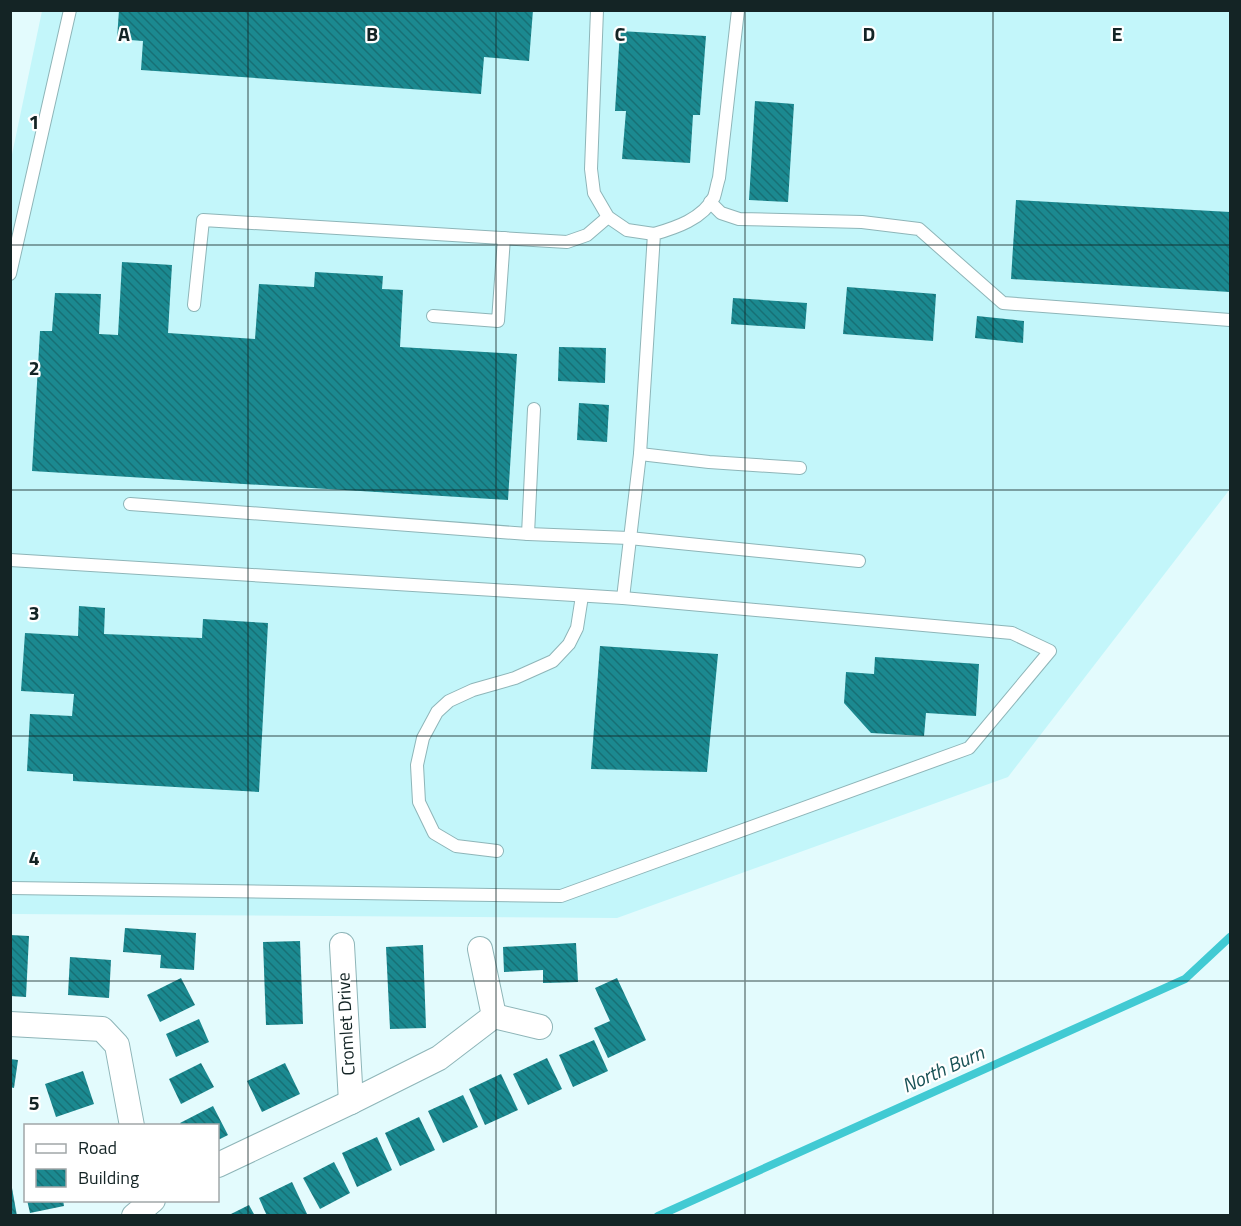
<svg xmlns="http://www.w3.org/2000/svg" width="1241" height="1226" font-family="'Titillium Web',sans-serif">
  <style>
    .built { fill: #c3f6fa }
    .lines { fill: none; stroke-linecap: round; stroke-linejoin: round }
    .stream { stroke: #41cad3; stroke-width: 8 }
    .building { fill: url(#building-back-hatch) }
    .service-casing { stroke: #8eb5b8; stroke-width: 14 }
    .minor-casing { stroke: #8eb5b8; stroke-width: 26 }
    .service { stroke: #fff; stroke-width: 12 }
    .minor { stroke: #fff; stroke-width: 24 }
    .grid { fill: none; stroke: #142425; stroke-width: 1.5; stroke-opacity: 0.55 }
    .labels { text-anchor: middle; stroke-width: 4.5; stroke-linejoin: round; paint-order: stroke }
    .street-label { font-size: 18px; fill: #142425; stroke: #fff }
    .water-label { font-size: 20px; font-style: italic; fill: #1a5357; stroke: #fff }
    .grid-label { font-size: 20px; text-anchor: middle; font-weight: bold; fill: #142425; stroke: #fff; stroke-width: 4.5; stroke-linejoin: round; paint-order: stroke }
  </style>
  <defs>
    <pattern id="building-back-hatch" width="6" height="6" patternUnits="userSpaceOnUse" patternTransform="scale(1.5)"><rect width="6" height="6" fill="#1b8990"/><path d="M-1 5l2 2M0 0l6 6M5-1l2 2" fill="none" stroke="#177075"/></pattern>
  </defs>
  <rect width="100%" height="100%" fill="#e3fbfd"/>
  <polygon class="built" points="42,11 1230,11 1230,489 1008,777 617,918 11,914 10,164"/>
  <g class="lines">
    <polyline class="stream" points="658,1216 1185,979 1230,937"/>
  </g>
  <g class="building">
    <polygon points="119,10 533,10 529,61 484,57 481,94 141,70 143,41 117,39"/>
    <polygon points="620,31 706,36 700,115 693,115 690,163 622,159 626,111 615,111"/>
    <polygon points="755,101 794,104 788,202 749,200"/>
    <polygon points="1016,200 1230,212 1230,292 1011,279"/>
    <polygon points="122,262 172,265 168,333 255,339 259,284 314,287 315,272 383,276 382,289 403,290 400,347 517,354 508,500 32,471 40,331 52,331 55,293 101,294 99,334 118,335"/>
    <polygon points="847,287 936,294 933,341 843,334"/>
    <polygon points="733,298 807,303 805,329 731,324"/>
    <polygon points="977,316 1024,321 1023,343 975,338"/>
    <polygon points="559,347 606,348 605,383 558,381"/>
    <polygon points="579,403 609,405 607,442 577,440"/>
    <polygon points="79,606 105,608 104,634 202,638 203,619 268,623 259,792 73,781 73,774 27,771 30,714 72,716 74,694 21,691 25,633 78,636"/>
    <polygon points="600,646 718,654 707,772 591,769"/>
    <polygon points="875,657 979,664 976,716 926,713 924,736 871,733 844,703 846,672 874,674"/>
    <polygon points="125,928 196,933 194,970 160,968 161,955 123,952"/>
    <polygon points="10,935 29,936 26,997 10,996"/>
    <polygon points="300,941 303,1024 266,1025 263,942"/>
    <polygon points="576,943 578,982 543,983 543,970 504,972 503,947"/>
    <polygon points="423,945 426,1028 390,1029 386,947"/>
    <polygon points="70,957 111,960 109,998 68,995"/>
    <polygon points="181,978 195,1005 160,1022 147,995"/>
    <polygon points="617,978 646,1040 608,1058 594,1028 610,1021 595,988"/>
    <polygon points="199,1019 209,1042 176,1057 166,1034"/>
    <polygon points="594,1040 608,1071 573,1087 559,1055"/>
    <polygon points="547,1058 562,1089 528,1105 513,1074"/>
    <polygon points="10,1059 18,1060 14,1088 10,1087"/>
    <polygon points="201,1063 214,1087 181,1104 169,1079"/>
    <polygon points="285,1063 300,1094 262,1112 247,1081"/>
    <polygon points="83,1071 94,1104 56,1117 45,1084"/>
    <polygon points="501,1074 518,1110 485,1125 469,1089"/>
    <polygon points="463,1095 478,1127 443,1143 428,1111"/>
    <polygon points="213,1106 228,1135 218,1140 218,1126 182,1126 180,1123"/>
    <polygon points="419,1117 435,1150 400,1166 385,1133"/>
    <polygon points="377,1137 392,1170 357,1187 342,1153"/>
    <polygon points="334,1162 350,1193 320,1209 303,1178"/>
    <polygon points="292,1182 307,1214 303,1216 267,1216 259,1198"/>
    <polygon points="12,1188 17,1216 10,1216"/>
    <polygon points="27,1200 63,1200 64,1206 30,1213"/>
    <polygon points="249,1205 255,1216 227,1216"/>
  </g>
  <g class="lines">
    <defs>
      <g id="service">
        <polyline points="597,10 591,169 594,193 608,217 627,230 654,234"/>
        <polyline points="710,202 721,213 739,219 862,222 919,229 1003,303 1230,320"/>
        <polyline points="10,274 70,10"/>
        <polyline points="194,305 203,220 567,242 587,235 608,217"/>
        <polyline points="433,316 498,321 504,238"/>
        <polyline points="640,454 709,462 800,468"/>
        <polyline points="130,504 528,534 629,538 859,561"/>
        <polyline points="528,534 534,409"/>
        <polyline points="10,560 623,598 1012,633 1050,651 969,748 561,896 10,888"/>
        <path d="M 623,598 L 640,454 L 654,234 C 675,228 703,219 714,197 C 716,191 717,184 719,178 L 738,10"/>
        <polyline points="497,851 456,846 434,833 419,802 417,765 423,738 437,712 449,701 473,690 515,678 553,661 569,644 577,628 582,596"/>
      </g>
      <g id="minor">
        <polyline points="342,945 351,1102"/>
        <polyline points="494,1016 540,1027"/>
        <polyline points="10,1024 102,1029 117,1045 132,1126"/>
        <polyline points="218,1165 351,1102 439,1058 494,1016 480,949"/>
        <polyline points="134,1216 153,1200"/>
      </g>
    </defs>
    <use href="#service" class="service-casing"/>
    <use href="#minor" class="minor-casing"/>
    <use href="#service" class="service"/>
    <use href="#minor" class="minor"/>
  </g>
  <path class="grid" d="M 248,10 L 248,1216M 496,10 L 496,1216M 745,10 L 745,1216M 993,10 L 993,1216M 10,245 L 1230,245M 10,490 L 1230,490M 10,736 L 1230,736M 10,981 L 1230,981"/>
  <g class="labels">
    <g class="street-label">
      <text transform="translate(346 1024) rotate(-93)" y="6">Cromlet Drive</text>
    </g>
    <g class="water-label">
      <text transform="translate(943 1069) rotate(-24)" y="7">North Burn</text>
    </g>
  </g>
  <g class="grid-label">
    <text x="124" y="41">A</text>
    <text x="372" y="41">B</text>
    <text x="620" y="41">C</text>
    <text x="869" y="41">D</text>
    <text x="1117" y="41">E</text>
    <text x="34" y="129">1</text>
    <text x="34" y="375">2</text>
    <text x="34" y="620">3</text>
    <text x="34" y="865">4</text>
    <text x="34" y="1110">5</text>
  </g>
  <rect width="1241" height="1226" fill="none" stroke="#142425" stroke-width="24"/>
  <rect x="24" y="1124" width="195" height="78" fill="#ffffff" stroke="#a1a7a8" stroke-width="1.5"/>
  <rect x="36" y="1144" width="30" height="9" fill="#ffffff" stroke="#a1a7a8" stroke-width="1.5"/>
  <text x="78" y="1154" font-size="18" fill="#142425">Road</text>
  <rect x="36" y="1169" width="30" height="18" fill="url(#building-back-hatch)" stroke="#a1a7a8" stroke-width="1.5"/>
  <text x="78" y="1184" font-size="18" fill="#142425">Building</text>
</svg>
